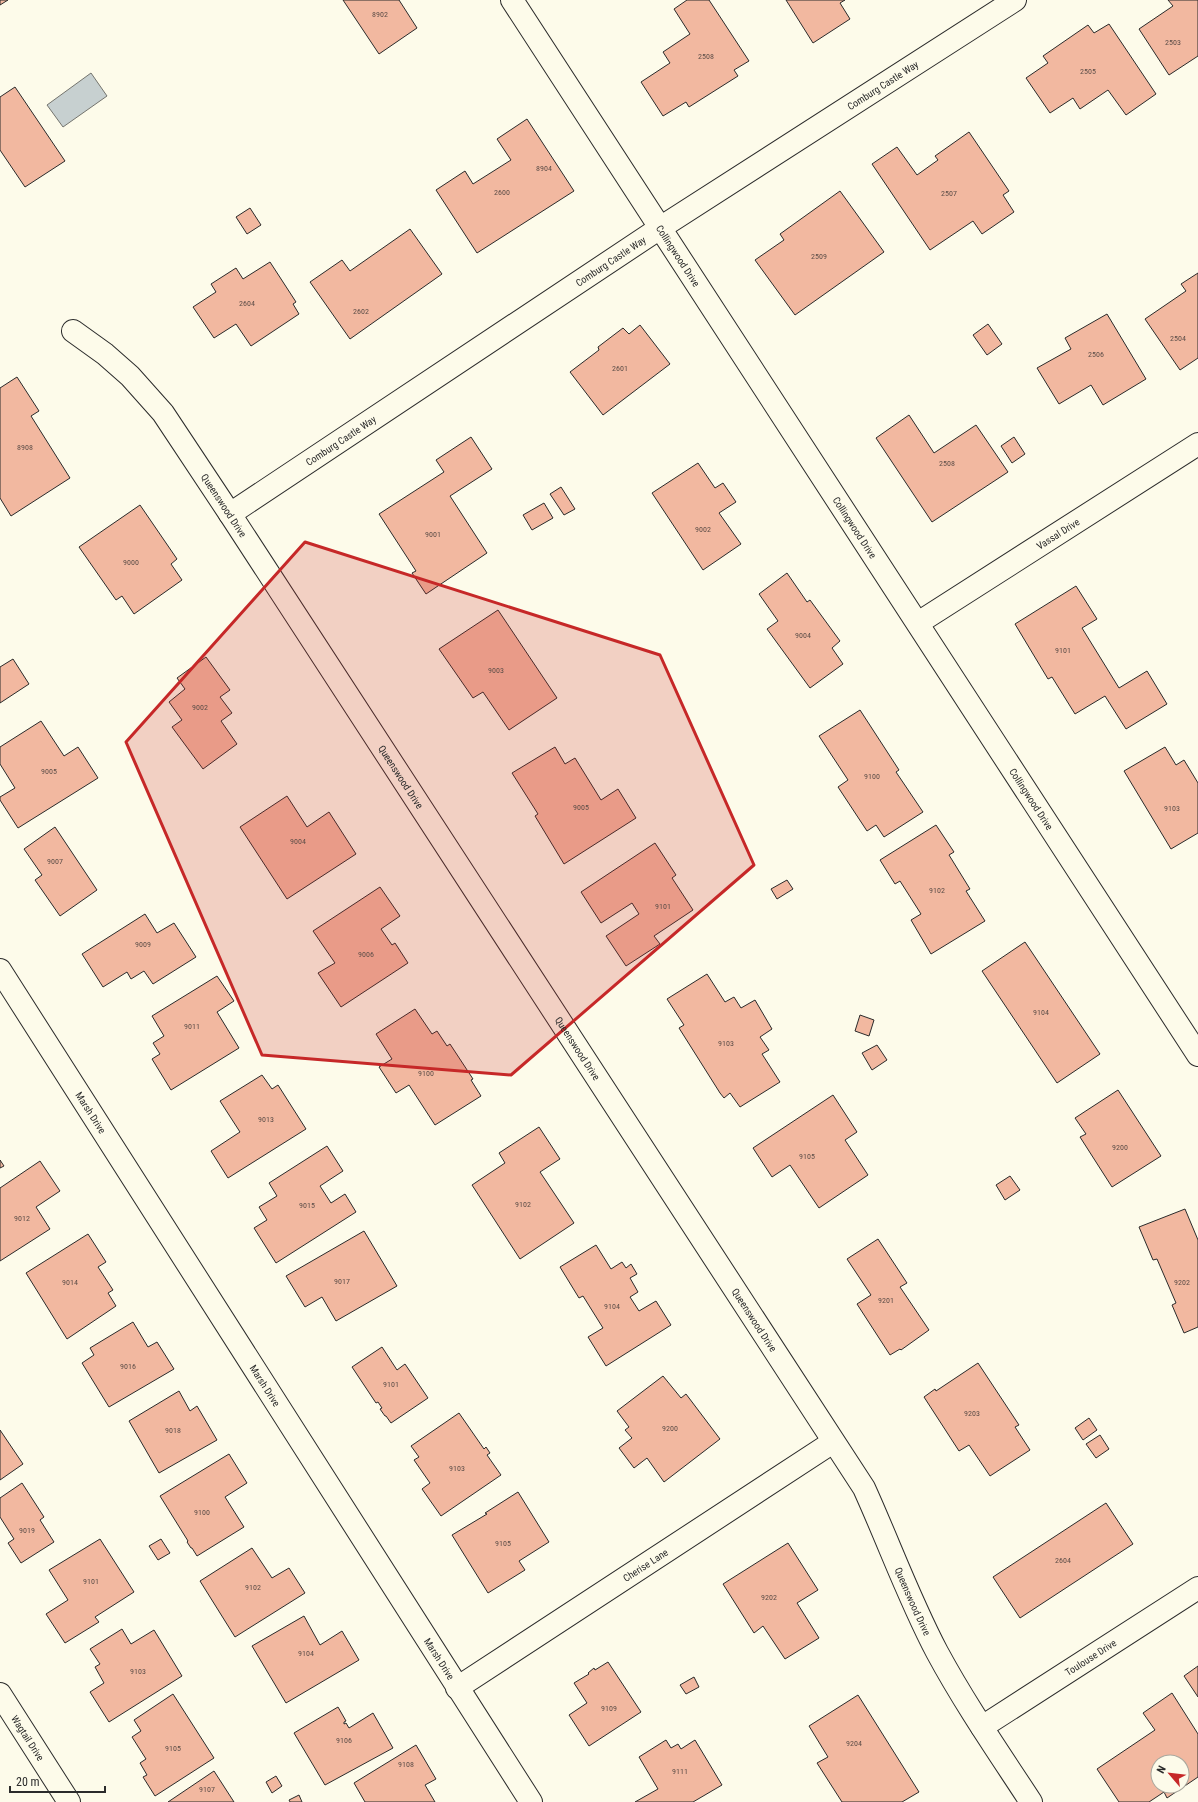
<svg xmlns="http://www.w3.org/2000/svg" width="1198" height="1802" font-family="'Roboto Condensed',sans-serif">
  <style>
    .water { fill: #c7d0d0; stroke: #74746e }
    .building { fill: #f2b8a0; stroke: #2b2b2b; fill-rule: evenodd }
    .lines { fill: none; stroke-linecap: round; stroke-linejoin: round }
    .street-casing { stroke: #2b2b2b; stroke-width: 24 }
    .street { stroke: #fdfbea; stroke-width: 22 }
    .marked { fill: #c62828; fill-opacity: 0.2; stroke: #c62828; stroke-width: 3; stroke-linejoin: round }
    .labels { text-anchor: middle; stroke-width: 3; stroke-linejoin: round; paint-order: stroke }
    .number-label { font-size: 8px; fill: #5d4e48 }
    .street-label { font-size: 10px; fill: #2b2b2b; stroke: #fdfbea }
  </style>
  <rect width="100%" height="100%" fill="#fdfbea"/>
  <polygon class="water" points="91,73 107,96 63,127 47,105"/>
  <g class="building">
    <polygon points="0,0 8,0 0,5"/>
    <polygon points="343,0 399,0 417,28 379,54"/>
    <polygon points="687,0 709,0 749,61 734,70 738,76 689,107 686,102 663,116 641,82 670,63 663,52 690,34 674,9"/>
    <polygon points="786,0 845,0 840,3 850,19 813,43"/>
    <polygon points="1168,0 1198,0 1198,56 1169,75 1139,29 1173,6"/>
    <polygon points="1109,24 1156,94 1126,115 1108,90 1080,109 1073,98 1050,113 1026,78 1048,63 1043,56 1088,25 1094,33"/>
    <polygon points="15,87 65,161 25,187 0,150 0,97"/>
    <polygon points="527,119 574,191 477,253 436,190 465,171 473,184 511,160 497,139"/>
    <polygon points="969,132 1009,191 1003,195 1014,212 982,234 973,221 930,250 872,164 897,147 917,175 938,160 935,156"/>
    <polygon points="840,191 884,252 795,315 755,260 784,240 780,234"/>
    <polygon points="250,208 261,225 247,234 236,217"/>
    <polygon points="410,229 442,274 350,339 310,282 342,260 350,271"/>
    <polygon points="270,262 296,302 293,304 299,314 251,346 236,324 214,338 193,307 216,292 211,284 236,268 243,279"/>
    <polygon points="1198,273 1198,358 1180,370 1145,319 1186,291 1181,284"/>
    <polygon points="1107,314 1146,379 1103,405 1091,385 1059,404 1037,368 1071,349 1065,338"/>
    <polygon points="988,324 1002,344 987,355 973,335"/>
    <polygon points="640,325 670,364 603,415 570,372 599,350 598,347 623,328 629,334"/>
    <polygon points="17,377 39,411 31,416 70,478 11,516 0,498 0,388"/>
    <polygon points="909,415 934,453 976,425 1008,472 932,522 876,438"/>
    <polygon points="471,437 492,469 450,496 487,553 426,594 412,573 416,571 379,514 444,472 436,460"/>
    <polygon points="1014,437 1025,454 1012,463 1001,446"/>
    <polygon points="698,463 715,488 723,483 736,502 719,513 741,544 703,570 652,493"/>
    <polygon points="561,487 575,509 564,515 550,494"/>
    <polygon points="544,503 553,518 532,530 523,515"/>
    <polygon points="140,505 177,559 171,564 182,580 134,614 122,596 116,600 79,547"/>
    <polygon points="787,573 807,602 810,600 840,641 832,648 843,664 810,688 767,629 778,621 759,594"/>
    <polygon points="1076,586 1097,619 1082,628 1119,688 1147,671 1167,704 1126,729 1105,696 1075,714 1052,677 1048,679 1015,624"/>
    <polygon points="498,610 557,698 509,730 483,692 473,698 439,649"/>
    <polygon points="206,657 230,690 220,697 232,713 221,721 237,744 203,769 172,727 182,720 169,702 185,689 177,678"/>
    <polygon points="13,659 29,684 0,703 0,667"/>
    <polygon points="860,710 899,770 896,772 923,812 884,837 876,825 867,831 838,787 848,780 819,736"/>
    <polygon points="41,721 64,756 78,747 98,778 18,828 0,800 0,797 15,788 0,764 0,747"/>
    <polygon points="555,747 565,764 575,758 601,800 618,789 636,818 564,864 535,816 538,814 512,773"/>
    <polygon points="1165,747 1176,765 1184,760 1198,783 1198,833 1171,849 1124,771"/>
    <polygon points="287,796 307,827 329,812 356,854 287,899 240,827"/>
    <polygon points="936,825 954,852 949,855 970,889 966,891 985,921 931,954 911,920 921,914 900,881 895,884 880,860"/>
    <polygon points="55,827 97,890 60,916 35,880 42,875 24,849"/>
    <polygon points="655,843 676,875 672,878 693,910 654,936 660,944 626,966 606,936 639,914 632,903 601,923 581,892"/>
    <polygon points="787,880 793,889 777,899 771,889"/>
    <polygon points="380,887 400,916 381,929 392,945 395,943 408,963 341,1007 318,973 335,963 313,931"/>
    <polygon points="145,914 157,933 174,923 196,957 153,984 144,971 131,979 127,972 103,987 82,954"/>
    <polygon points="1025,942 1100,1054 1057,1083 982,971"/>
    <polygon points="707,974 725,1002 734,997 741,1008 755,1000 772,1029 760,1037 769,1050 762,1054 780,1082 740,1107 730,1093 724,1098 720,1093 679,1028 684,1025 667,999"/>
    <polygon points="217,976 234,1001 217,1012 239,1048 171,1090 152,1059 160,1054 153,1043 164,1036 152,1016"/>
    <polygon points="415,1009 432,1034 437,1031 447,1046 450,1044 473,1079 471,1080 481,1096 435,1125 409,1085 396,1093 379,1067 392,1059 376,1034"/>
    <polygon points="860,1015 874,1020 869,1036 855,1031"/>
    <polygon points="877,1045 887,1060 872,1070 862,1053"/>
    <polygon points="262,1075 272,1089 278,1085 306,1129 228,1178 211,1151 240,1132 220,1101"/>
    <polygon points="1118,1090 1161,1156 1112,1187 1080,1137 1086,1134 1075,1118"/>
    <polygon points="833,1095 857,1132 845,1140 868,1175 819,1208 790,1165 772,1177 753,1148"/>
    <polygon points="539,1127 560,1159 540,1172 574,1223 520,1259 472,1185 505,1163 499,1153"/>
    <polygon points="327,1146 343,1171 320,1186 331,1203 345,1194 356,1212 276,1263 254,1228 267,1220 259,1207 277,1196 269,1183"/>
    <polygon points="0,1160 4,1166 0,1168"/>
    <polygon points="40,1161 60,1191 36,1207 50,1229 0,1261 0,1188"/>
    <polygon points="1010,1176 1020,1190 1005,1200 996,1185"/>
    <polygon points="1185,1209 1198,1240 1198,1327 1184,1333 1172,1305 1176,1303 1157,1259 1153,1260 1139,1227"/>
    <polygon points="364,1231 397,1286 336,1321 322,1297 305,1307 286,1276"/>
    <polygon points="88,1234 106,1262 98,1267 113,1290 108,1293 116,1306 67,1339 26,1273"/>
    <polygon points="878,1239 907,1283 900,1287 929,1330 901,1350 900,1349 890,1355 857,1304 871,1295 847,1259"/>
    <polygon points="596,1245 611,1269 622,1262 626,1268 631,1264 637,1274 630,1278 638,1292 630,1297 639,1311 656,1301 671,1325 606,1366 588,1337 603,1328 583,1296 579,1298 560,1267"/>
    <polygon points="133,1322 148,1347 157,1342 174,1369 109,1407 82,1363 94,1355 90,1348"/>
    <polygon points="382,1347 397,1370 405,1364 428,1398 391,1423 386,1416 385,1416 380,1409 382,1408 378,1402 376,1403 352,1367"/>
    <polygon points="978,1363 1019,1425 1015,1427 1030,1450 990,1476 969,1445 959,1451 924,1397 935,1389 936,1391"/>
    <polygon points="663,1376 681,1398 686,1394 720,1439 664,1482 647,1458 634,1468 619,1448 632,1438 625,1430 629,1427 617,1411"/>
    <polygon points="179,1391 190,1411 197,1406 217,1440 159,1473 129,1421"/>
    <polygon points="459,1413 484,1449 486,1447 490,1453 487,1455 501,1475 441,1516 422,1489 430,1483 414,1460 419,1457 411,1446"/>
    <polygon points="1089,1418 1097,1430 1083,1440 1075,1428"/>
    <polygon points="0,1430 23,1464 0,1480"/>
    <polygon points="1100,1435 1109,1449 1096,1458 1086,1444"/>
    <polygon points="229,1454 247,1483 225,1497 244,1527 197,1556 192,1548 191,1548 187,1542 188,1541 160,1496"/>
    <polygon points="22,1483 44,1517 40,1520 54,1542 21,1563 8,1543 14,1539 0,1517 0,1498"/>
    <polygon points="518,1492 549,1542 519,1561 525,1570 488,1593 452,1535 487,1514 485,1513"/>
    <polygon points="1106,1503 1133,1544 1020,1618 993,1577"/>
    <polygon points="100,1539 134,1592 95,1617 99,1622 65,1643 46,1614 68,1600 49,1570"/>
    <polygon points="161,1539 170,1553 158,1560 149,1546"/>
    <polygon points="788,1543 818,1590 797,1603 819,1638 785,1659 763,1626 754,1633 723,1584"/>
    <polygon points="252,1548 272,1578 289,1568 305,1593 235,1637 200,1581"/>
    <polygon points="304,1616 320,1645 342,1631 359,1660 286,1703 252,1646"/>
    <polygon points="122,1629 131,1644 154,1630 182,1676 109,1722 90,1692 104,1683 95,1667 100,1664 90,1649"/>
    <polygon points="608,1662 641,1712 589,1746 569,1715 587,1703 574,1683 589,1674 588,1673 594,1668 595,1670"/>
    <polygon points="1198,1666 1198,1697 1184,1676"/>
    <polygon points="694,1677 699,1687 686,1694 680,1685"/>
    <path d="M 1172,1693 L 1198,1734 L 1198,1777 L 1167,1798 L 1164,1792 L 1149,1802 L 1119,1802 L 1097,1769 L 1155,1730 L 1143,1713 ZM 1158,1762 L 1182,1762 L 1182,1786 L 1158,1786 Z"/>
    <polygon points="173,1694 214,1758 155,1796 143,1777 147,1775 140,1763 146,1759 132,1737 141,1731 134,1720"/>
    <polygon points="858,1695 919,1792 902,1802 842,1802 817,1763 828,1757 809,1726"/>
    <polygon points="338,1707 346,1721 344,1722 344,1724 346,1723 349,1728 373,1713 393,1748 325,1785 294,1733"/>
    <polygon points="666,1740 671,1748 678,1744 681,1749 695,1740 722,1785 693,1802 635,1802 658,1789 639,1757"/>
    <polygon points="416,1745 436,1779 425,1785 435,1802 365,1802 354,1783"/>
    <polygon points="214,1771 234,1802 168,1802"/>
    <polygon points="276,1776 282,1786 272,1793 266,1782"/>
    <polygon points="299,1795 302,1802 290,1802 289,1800"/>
  </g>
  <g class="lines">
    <defs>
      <g id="street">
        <path id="s1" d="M 512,0 L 1198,1055"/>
        <path id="s2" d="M 73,331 L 105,354 L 130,376 L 163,413 L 230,514 L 864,1488 C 889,1543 909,1599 937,1652 C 965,1704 999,1753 1031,1802"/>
        <path id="s3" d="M 230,514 L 660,228 L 1015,0"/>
        <path id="s4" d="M 918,623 L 1198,444"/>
        <path id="s5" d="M 0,970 L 531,1802"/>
        <path id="s6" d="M 457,1688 L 833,1442"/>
        <path id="s7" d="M 0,1694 L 69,1802"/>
        <path id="s8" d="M 982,1727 L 1198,1588"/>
      </g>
    </defs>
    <use href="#street" class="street-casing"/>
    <use href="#street" class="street"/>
  </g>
  <path class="marked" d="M 305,542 L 660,655 L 754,865 L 511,1075 L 262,1055 L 126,742 Z"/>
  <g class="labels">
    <g class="number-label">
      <text x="380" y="17">8902</text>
      <text x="1173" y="45">2503</text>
      <text x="706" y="59">2508</text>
      <text x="1088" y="74">2505</text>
      <text x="544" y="171">8904</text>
      <text x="502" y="195">2600</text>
      <text x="949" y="196">2507</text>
      <text x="819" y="259">2509</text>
      <text x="247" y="306">2604</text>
      <text x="361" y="314">2602</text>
      <text x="1178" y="341">2504</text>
      <text x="1096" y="357">2506</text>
      <text x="620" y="371">2601</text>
      <text x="25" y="450">8908</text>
      <text x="947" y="466">2508</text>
      <text x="703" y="532">9002</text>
      <text x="433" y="537">9001</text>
      <text x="131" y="565">9000</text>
      <text x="803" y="638">9004</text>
      <text x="1063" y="653">9101</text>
      <text x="496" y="673">9003</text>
      <text x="200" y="710">9002</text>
      <text x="49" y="774">9005</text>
      <text x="872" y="779">9100</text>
      <text x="581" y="810">9005</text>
      <text x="1172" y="811">9103</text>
      <text x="298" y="844">9004</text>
      <text x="55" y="864">9007</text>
      <text x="937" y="893">9102</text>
      <text x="663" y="909">9101</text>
      <text x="143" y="947">9009</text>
      <text x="366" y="957">9006</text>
      <text x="1041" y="1015">9104</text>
      <text x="192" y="1029">9011</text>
      <text x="726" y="1046">9103</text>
      <text x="426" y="1076">9100</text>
      <text x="266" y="1122">9013</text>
      <text x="1120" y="1150">9200</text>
      <text x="807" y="1159">9105</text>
      <text x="523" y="1207">9102</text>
      <text x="307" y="1208">9015</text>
      <text x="22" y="1221">9012</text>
      <text x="342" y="1284">9017</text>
      <text x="70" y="1285">9014</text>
      <text x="1182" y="1285">9202</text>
      <text x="886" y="1303">9201</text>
      <text x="612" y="1309">9104</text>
      <text x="128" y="1369">9016</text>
      <text x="391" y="1387">9101</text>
      <text x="972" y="1416">9203</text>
      <text x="670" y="1431">9200</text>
      <text x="173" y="1433">9018</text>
      <text x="457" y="1471">9103</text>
      <text x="202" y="1515">9100</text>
      <text x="27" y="1533">9019</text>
      <text x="503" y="1546">9105</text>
      <text x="1063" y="1563">2604</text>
      <text x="91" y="1584">9101</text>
      <text x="253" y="1590">9102</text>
      <text x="769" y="1600">9202</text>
      <text x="306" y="1656">9104</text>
      <text x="138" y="1674">9103</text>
      <text x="609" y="1711">9109</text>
      <text x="344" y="1743">9106</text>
      <text x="854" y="1746">9204</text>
      <text x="173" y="1751">9105</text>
      <text x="406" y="1767">9108</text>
      <text x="680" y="1774">9111</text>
      <text x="207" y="1792">9107</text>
    </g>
    <g class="street-label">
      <text dy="4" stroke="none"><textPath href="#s3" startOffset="781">Comburg Castle Way</textPath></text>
      <text dy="4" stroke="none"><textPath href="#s1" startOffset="305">Collingwood Drive</textPath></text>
      <text dy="4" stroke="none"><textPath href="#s3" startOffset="457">Comburg Castle Way</textPath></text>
      <text dy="4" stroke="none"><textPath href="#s3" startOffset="133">Comburg Castle Way</textPath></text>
      <text dy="4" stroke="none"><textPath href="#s2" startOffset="233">Queenswood Drive</textPath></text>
      <text dy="4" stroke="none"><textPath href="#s1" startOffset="629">Collingwood Drive</textPath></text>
      <text dy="4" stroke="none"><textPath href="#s4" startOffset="166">Vassal Drive</textPath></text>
      <text dy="4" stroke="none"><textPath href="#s2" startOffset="557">Queenswood Drive</textPath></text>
      <text dy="4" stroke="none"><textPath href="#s1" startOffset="953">Collingwood Drive</textPath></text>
      <text dy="4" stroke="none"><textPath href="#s2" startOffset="881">Queenswood Drive</textPath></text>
      <text dy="4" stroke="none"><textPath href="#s5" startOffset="169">Marsh Drive</textPath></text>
      <text dy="4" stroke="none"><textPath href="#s2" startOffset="1205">Queenswood Drive</textPath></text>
      <text dy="4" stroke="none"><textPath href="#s5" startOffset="493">Marsh Drive</textPath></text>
      <text dy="4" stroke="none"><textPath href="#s6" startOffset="225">Cherise Lane</textPath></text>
      <text dy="4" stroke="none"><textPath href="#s2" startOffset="1529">Queenswood Drive</textPath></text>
      <text dy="4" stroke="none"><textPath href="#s8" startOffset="129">Toulouse Drive</textPath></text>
      <text dy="4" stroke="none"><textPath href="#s5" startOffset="817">Marsh Drive</textPath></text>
      <text dy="4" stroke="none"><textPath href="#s7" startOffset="52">Wagtail Drive</textPath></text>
    </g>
  </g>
  <g transform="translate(1170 1774) rotate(298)"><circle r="19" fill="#fdfbea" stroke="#a9a89e"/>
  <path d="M0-3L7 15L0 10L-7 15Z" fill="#c62828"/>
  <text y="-6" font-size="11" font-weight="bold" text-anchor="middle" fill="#2b2b2b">N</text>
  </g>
  <path d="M10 1786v6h95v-6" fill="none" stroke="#2b2b2b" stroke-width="2"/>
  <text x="16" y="1786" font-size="12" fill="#2b2b2b" stroke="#fdfbea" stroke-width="3" paint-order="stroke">20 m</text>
</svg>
